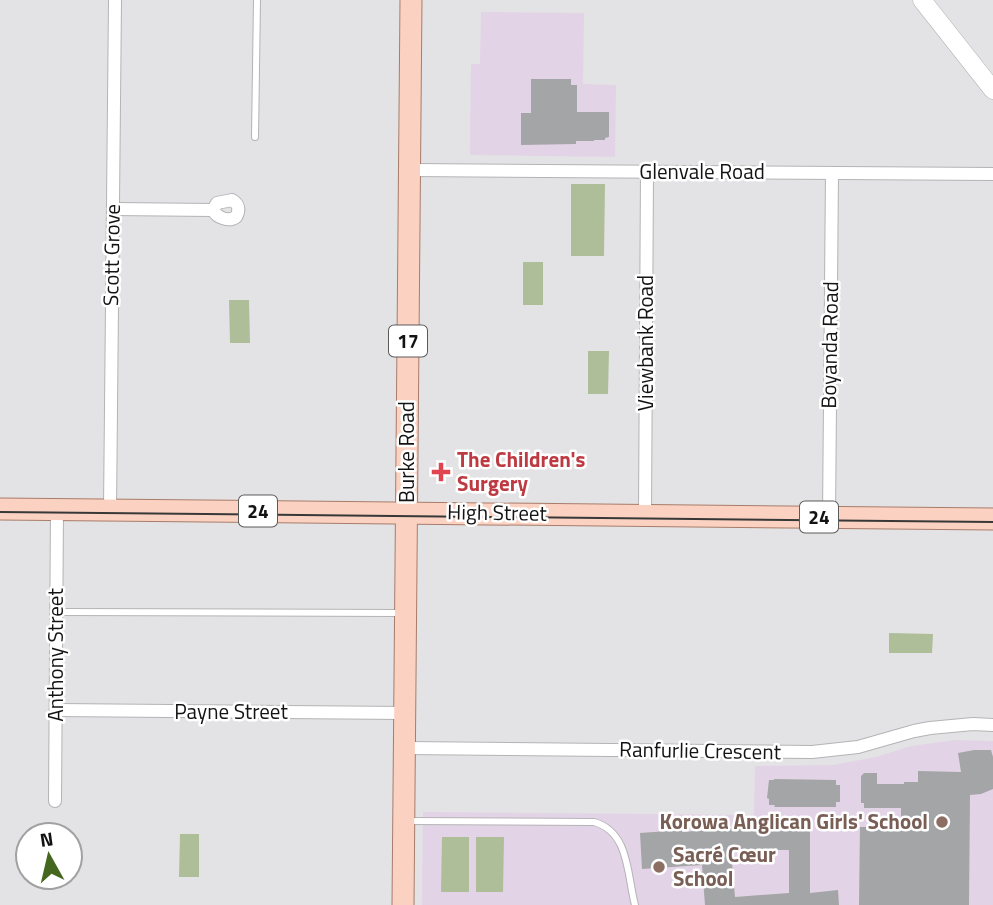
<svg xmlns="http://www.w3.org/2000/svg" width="993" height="905" font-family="'Titillium Web',sans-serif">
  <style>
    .education { fill: #e3d3e6 }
    .green { fill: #aebe98 }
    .building { fill: #a4a5a6; fill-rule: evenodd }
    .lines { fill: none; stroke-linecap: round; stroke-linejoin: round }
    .lane-casing { stroke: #b4b4b6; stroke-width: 8 }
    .street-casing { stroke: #b4b4b6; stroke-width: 14 }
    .secondary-casing { stroke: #b4b4b6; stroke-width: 19 }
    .primary-casing { stroke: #a87c6a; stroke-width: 23 }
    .lane { stroke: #fff; stroke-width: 6 }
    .street { stroke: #fff; stroke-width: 12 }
    .secondary { stroke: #fff; stroke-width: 18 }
    .primary { stroke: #fbd2c2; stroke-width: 21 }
    .tram { stroke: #383838; stroke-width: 2 }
    .health-dot { fill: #e0444e; stroke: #fff; stroke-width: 2.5 }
    .education-dot { fill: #8d6e63; stroke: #fff; stroke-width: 2.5 }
    .labels { text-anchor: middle; stroke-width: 5; stroke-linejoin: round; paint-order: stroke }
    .shield { fill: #fff; stroke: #5a5a5a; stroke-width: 2 }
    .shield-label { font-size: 19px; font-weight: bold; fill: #131313 }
    .street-label { font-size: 21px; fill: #131313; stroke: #fff }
    .health-label { font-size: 21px; font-weight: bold; fill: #be3a42; stroke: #fff; text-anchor: start }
    .education-label { font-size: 21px; font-weight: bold; fill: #785e54; stroke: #fff; text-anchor: end }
  </style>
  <rect width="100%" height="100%" fill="#e3e3e5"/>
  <g class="education">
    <polygon points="481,12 584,13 583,84 616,85 615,157 470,155 471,64 480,64"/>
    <polygon points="955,740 993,741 993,905 422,905 423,812 754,815 755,766 833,765 876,757 911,746"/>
  </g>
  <g class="green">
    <polygon points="571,184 605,184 604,256 571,256"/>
    <rect x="523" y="262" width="20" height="43"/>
    <polygon points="229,300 249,300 250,343 230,343"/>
    <polygon points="588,351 609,351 608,394 588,394"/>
    <polygon points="889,633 933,634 932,653 889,653"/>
    <polygon points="180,834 199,834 199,877 179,877"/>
    <polygon points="442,837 469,837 469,892 441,892"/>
    <polygon points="476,837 504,837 503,892 476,892"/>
  </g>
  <g class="building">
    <polygon points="531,79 571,79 571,85 577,85 577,112 609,112 609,137 605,138 605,140 594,140 594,141 576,141 576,144 521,145 521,113 531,113"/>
    <polygon points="974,750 991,750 993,757 993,789 981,794 970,795 969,905 859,905 860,827 901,827 901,808 864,808 864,803 861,803 861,776 864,773 877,773 877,784 904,784 904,782 918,782 918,771 961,772 958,753"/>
    <polygon points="774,779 836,780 836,785 840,785 840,802 836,802 836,807 774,807 775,805 769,805 769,799 767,798 769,780 774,780"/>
    <path d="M 736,828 L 810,829 L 810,893 L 838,890 L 839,905 L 705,905 L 702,865 L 642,869 L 640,833 L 682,830 L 682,832 ZM 731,850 L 789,850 L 789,893 L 735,897 Z"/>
  </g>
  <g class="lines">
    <defs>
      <g id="lane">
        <polyline points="255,137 257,0"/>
        <polyline points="56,612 401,613"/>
        <path d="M 407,821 L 594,822 C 630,832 627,876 635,905"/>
      </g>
      <g id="street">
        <polyline points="410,170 993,174"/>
        <path d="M 113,209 L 213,210 C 217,218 229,222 236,217 C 240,210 239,204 232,200 L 217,203 L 213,210"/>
        <polyline points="110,510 115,0"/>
        <polyline points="645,515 647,171"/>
        <polyline points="829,517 832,173"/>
        <polyline points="56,710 405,713"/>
        <polyline points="405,748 812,752 858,747 914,731 930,728 973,724 993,725"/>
        <polyline points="55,801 57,509"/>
      </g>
      <polyline id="secondary" points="922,0 993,90"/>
      <g id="primary">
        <polyline points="0,509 993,519"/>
        <polyline points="403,905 411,0"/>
      </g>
    </defs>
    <use href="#lane" class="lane-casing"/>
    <use href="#street" class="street-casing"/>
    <use href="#secondary" class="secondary-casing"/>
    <use href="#primary" class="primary-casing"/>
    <use href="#lane" class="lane"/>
    <use href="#street" class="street"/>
    <use href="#secondary" class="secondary"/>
    <use href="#primary" class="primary"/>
    <polyline class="tram" points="0,512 993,522"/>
  </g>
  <path class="health-dot" d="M437.5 461.5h7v7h7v7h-7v7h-7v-7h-7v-7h7z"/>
  <g class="education-dot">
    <circle cx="942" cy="822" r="7"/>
    <circle cx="659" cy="867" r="7"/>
  </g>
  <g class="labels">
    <g class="shield">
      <rect x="389" y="325.5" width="38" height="31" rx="5"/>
      <rect x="239" y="495.5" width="38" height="31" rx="5"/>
      <rect x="800" y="501.5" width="38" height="31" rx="5"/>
    </g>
    <g class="shield-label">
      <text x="408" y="348">17</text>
      <text x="258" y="518">24</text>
      <text x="819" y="524">24</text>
    </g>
    <g class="street-label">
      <text x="702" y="179">Glenvale Road</text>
      <text transform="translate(112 255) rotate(-89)" y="7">Scott Grove</text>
      <text transform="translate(646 343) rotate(-90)" y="7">Viewbank Road</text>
      <text transform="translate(830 345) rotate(-89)" y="7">Boyanda Road</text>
      <text transform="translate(407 452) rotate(-90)" y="7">Burke Road</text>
      <text transform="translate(497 513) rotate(1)" y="7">High Street</text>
      <text transform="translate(56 655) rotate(-90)" y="7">Anthony Street</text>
      <text x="231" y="719">Payne Street</text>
      <text transform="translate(700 751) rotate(1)" y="7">Ranfurlie Crescent</text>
    </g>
    <g class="health-label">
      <text x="457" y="467">The Children's<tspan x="457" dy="24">Surgery</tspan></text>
    </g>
    <g class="education-label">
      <text x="928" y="829">Korowa Anglican Girls' School</text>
      <text x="673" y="862" text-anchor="start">Sacré Cœur<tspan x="673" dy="24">School</tspan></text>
    </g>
  </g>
  <g transform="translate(49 856) rotate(352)"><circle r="33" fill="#ffffff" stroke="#a1a1a1" stroke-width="2"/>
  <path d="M0-5L12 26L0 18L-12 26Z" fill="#44661e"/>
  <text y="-10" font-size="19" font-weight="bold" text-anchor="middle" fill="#131313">N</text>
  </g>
</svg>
